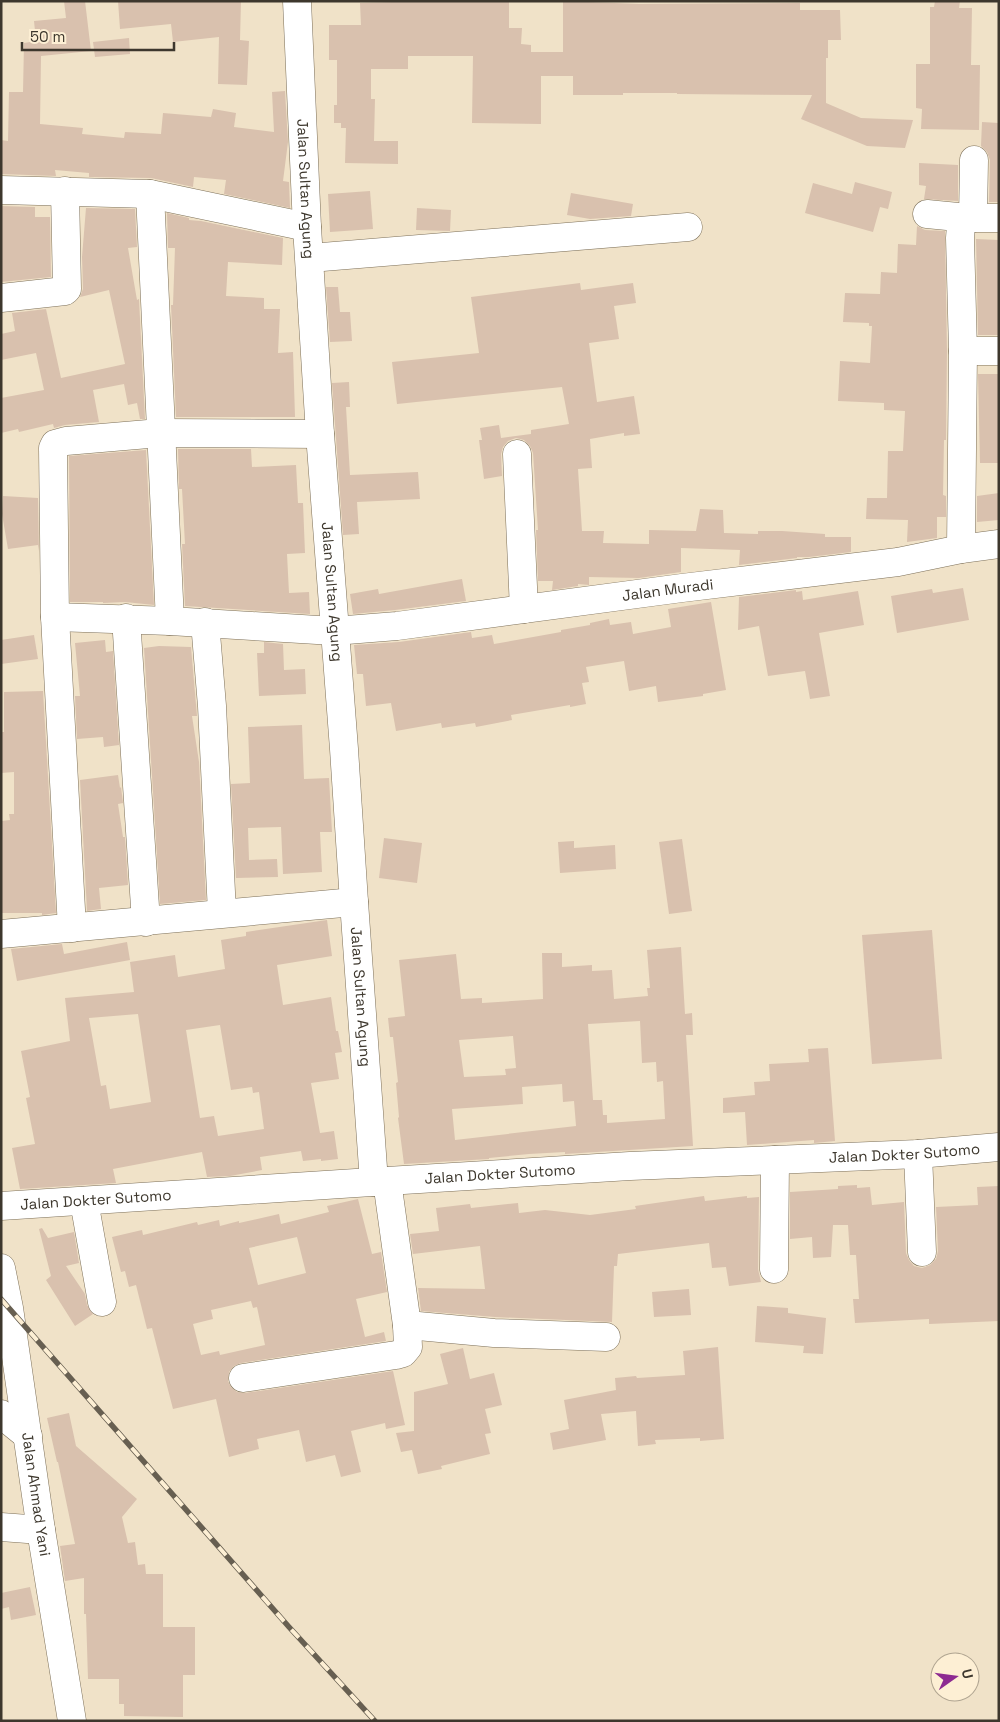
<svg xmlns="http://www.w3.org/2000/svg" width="1000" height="1722" font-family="'Space Grotesk',sans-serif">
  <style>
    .building { fill: #d9c1ae; fill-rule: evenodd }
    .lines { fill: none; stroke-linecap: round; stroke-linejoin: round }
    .minor-casing { stroke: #7d7059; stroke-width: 29 }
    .major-casing { stroke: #7d7059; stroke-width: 29 }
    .minor { stroke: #fff; stroke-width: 28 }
    .major { stroke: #fff; stroke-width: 28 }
    .rail-casing { stroke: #675f51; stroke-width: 5.5 }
    .rail { stroke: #fdefd4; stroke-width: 4; stroke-dasharray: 11; stroke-linecap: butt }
    .labels { text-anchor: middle; stroke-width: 4; stroke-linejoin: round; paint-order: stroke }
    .street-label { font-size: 15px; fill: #3d372d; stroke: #fdefd4 }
  </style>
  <rect width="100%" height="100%" fill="#f0e2c8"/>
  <g class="building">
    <polygon points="64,1 85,1 91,51 41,56 40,124 83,128 82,134 124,138 125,132 161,134 163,113 211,117 213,109 236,113 234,127 274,132 272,92 285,91 288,142 283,181 289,182 290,208 224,194 226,180 194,177 193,187 151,178 89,177 89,173 55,170 56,176 1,174 1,140 8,141 9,92 23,92 24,43 36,41 34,21 66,18"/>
    <polygon points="118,1 241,1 240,40 249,41 247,85 218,84 219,37 173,42 171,24 120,29"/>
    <polygon points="424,1 509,1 509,28 522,28 521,44 531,45 531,52 563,52 563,1 639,4 800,3 800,10 840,10 841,40 828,40 828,58 826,58 826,103 861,118 913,120 905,148 867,146 801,119 812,95 677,94 677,93 623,93 623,95 573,95 573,76 541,76 541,124 472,123 473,56 408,56 408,69 371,69 371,99 375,99 374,141 398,141 398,164 345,163 346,128 341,128 341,123 334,123 334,105 337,105 337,60 329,60 329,25 361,25 360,3"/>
    <polygon points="935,1 960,1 959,8 972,8 971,65 980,65 979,130 921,129 922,109 916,108 916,64 930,64 930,7 934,7"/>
    <polygon points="129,38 130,54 95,57 93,42"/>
    <polygon points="982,122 999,123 999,202 989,202 990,160 987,152 981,146"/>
    <polygon points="919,163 958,165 958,201 924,199 926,186 919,185"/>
    <polygon points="855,182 892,192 888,209 880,207 873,232 805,213 813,183 852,194"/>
    <polygon points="370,191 373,229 330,232 328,194"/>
    <polygon points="571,193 633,204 631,216 590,219 567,215"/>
    <polygon points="1,206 35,207 35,217 50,217 51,277 1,282"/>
    <polygon points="86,208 135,209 137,247 128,248 137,300 139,299 145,419 140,419 137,403 128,405 124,384 93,390 99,422 65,425 54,428 53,424 19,432 18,429 1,433 1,398 44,390 36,353 1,360 1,334 15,331 12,313 46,309 61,378 125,364 109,290 80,297 83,289 82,257"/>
    <polygon points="417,208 451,210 450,231 416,230"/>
    <polygon points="167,213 189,218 189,220 201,221 283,238 282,265 228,262 226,296 264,298 264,309 280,309 278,353 293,352 295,417 176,417 171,305 173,305 175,248 168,248"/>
    <polygon points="917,226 925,230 945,231 947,351 946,440 944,440 943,495 946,496 946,517 937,517 937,538 907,542 908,520 866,519 867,498 887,498 888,451 903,451 905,411 884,410 884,403 838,401 840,361 870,363 872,326 869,326 869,323 843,322 845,293 880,294 881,272 897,273 898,244 916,245"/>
    <polygon points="976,239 999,240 999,335 978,335"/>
    <polygon points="580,283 581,290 633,283 636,303 614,306 619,339 589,343 597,402 634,396 640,434 624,436 624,433 590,439 592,468 578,469 582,531 604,531 603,543 649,544 649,530 696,531 700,509 723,510 724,533 758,534 758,531 782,531 825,534 825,537 851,537 851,552 809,557 797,557 797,558 739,565 740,550 681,548 681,572 639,578 589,577 589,585 578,584 578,586 552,590 553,581 538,581 536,530 538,530 533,453 530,446 524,440 516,438 508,441 503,447 501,454 502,476 484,479 479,440 482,440 480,428 499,425 501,438 531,434 531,430 569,424 562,387 397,404 392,362 479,353 471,297"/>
    <polygon points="326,287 338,287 340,312 350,312 352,341 330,342"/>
    <polygon points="978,374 999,374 999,463 980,463"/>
    <polygon points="349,382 350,407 346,407 350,475 418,472 420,499 357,502 359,534 343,535 332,383"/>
    <polygon points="178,449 251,449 252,467 296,465 298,503 303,503 305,553 287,554 289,593 309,592 310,614 185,606 182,544 185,544 182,489 179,489"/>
    <polygon points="146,450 154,605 125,602 103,603 103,602 70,602 69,456"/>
    <polygon points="999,493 999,520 977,522 977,496"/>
    <polygon points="3,496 38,498 39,551 38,545 8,549 2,514"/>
    <polygon points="462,579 466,601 395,610 353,614 350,594 378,589 379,594"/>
    <polygon points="963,588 969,620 897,633 891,596 932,589 933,593"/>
    <polygon points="796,590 796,592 802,591 803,600 858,591 864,625 819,633 830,696 810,699 805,671 768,676 759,626 738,630 739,597"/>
    <polygon points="711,602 726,690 703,694 703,696 658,702 656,686 629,691 624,661 586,667 589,682 582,683 586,704 570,707 570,705 511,715 512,720 476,727 475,723 442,728 441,723 396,731 391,703 366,706 363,674 357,674 354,645 399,642 471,632 472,638 492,635 494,644 561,632 561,630 590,625 590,623 609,619 610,625 631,622 633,634 671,627 668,609"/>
    <polygon points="34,635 38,659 1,664 1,640"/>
    <polygon points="105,640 106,652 113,651 119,745 104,747 103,737 77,739 75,696 80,696 75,643"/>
    <polygon points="264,642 283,644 284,670 305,669 306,694 259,696 257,653 264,653"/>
    <polygon points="159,646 191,647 197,716 192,716 199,762 206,900 160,904 144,648"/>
    <polygon points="43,691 56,913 42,915 42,913 1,913 1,821 10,820 9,814 14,814 14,772 1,773 1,732 4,732 4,692"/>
    <polygon points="302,725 304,779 329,778 332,832 320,832 322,872 283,874 281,827 248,828 249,860 277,859 278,877 236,878 231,784 250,783 248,727"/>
    <polygon points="118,775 120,788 121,787 123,803 118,804 123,837 125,837 128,885 99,888 101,909 87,911 80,780"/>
    <polygon points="384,838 422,843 417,883 379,878"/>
    <polygon points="682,839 692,911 669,914 659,842"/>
    <polygon points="574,841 574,848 615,845 616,869 560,873 558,842"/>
    <path d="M 327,920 L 332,956 L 277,965 L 283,1005 L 331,997 L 336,1031 L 338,1031 L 342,1052 L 335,1053 L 339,1079 L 311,1083 L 320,1133 L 334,1131 L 338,1159 L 321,1161 L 321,1159 L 303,1161 L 301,1151 L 260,1157 L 262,1170 L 230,1176 L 207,1177 L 202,1152 L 113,1169 L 116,1183 L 20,1189 L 12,1148 L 35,1144 L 26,1098 L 30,1097 L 21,1051 L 70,1041 L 65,998 L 134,992 L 130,962 L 175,955 L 178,977 L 225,969 L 221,940 L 246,936 L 246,932 ZM 138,1014 L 151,1102 L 110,1109 L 106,1085 L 101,1086 L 89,1018 ZM 220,1025 L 231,1090 L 252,1087 L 253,1093 L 259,1092 L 264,1129 L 218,1136 L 214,1116 L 200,1118 L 186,1030 Z"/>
    <polygon points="932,930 942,1059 872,1064 862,935"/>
    <polygon points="127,942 130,960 17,981 11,949 62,944 64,954"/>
    <path d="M 681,947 L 685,1014 L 692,1013 L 693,1035 L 686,1035 L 693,1146 L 565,1154 L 565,1152 L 529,1154 L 489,1158 L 489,1159 L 404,1164 L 398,1118 L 399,1117 L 396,1083 L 398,1082 L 393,1037 L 390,1037 L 388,1018 L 405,1016 L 399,960 L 456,954 L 461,999 L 482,998 L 482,1003 L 543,999 L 542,953 L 562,953 L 562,967 L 592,965 L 592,971 L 612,970 L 614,999 L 648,996 L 647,988 L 650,988 L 647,950 ZM 640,1021 L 642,1063 L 656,1062 L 657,1082 L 663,1081 L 665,1119 L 607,1123 L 607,1115 L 603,1115 L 602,1100 L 593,1100 L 588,1024 ZM 513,1036 L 516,1068 L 505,1069 L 506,1075 L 464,1077 L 459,1040 ZM 562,1084 L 563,1102 L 574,1101 L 576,1126 L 455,1140 L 452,1109 L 523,1104 L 522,1087 Z"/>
    <polygon points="828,1048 835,1141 814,1143 814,1140 747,1145 745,1112 723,1113 723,1098 755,1095 754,1082 770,1081 769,1064 809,1062 808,1049"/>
    <polygon points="857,1185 857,1188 870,1187 872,1205 904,1202 906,1253 909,1260 914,1266 922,1268 930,1265 936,1259 938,1251 936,1207 978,1205 977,1187 999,1186 999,1321 929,1324 929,1319 855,1323 853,1299 859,1299 856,1255 850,1255 848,1225 833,1225 831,1257 813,1258 812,1237 790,1239 790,1192 838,1189 838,1186"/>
    <polygon points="704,1196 705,1201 747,1196 747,1198 759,1197 758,1269 761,1282 729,1286 726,1267 712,1268 709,1243 618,1254 617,1266 614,1266 612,1322 495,1317 421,1311 418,1288 485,1289 480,1246 413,1254 410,1234 439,1231 436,1208 470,1204 471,1208 518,1203 519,1213 545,1210 590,1215 636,1209 635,1206"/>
    <path d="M 358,1199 L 372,1254 L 381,1252 L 387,1292 L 356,1299 L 365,1337 L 384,1332 L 386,1341 L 241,1363 L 234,1366 L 229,1372 L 228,1381 L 231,1387 L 237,1392 L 245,1393 L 393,1371 L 405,1425 L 386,1429 L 385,1423 L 351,1431 L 361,1472 L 341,1477 L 335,1455 L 306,1462 L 299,1430 L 257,1439 L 259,1449 L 229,1457 L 216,1399 L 173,1409 L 152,1328 L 147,1329 L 136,1285 L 129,1287 L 125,1271 L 121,1272 L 112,1237 L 142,1230 L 143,1235 L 197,1222 L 198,1225 L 219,1220 L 220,1226 L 239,1221 L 239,1223 L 279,1214 L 281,1224 L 329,1212 L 327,1206 ZM 297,1237 L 306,1273 L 258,1285 L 249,1248 ZM 251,1301 L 253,1308 L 257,1307 L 265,1345 L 220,1355 L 219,1351 L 201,1355 L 193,1324 L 213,1319 L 211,1310 Z"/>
    <polygon points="42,1228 48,1238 74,1232 79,1263 66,1266 85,1294 87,1305 93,1314 75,1326 46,1280 51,1276 39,1229"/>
    <polygon points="689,1289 691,1315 654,1317 652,1292"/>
    <polygon points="757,1306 788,1308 788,1313 826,1318 823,1354 803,1353 804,1346 755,1342"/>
    <polygon points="718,1347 724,1439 700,1441 700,1438 655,1440 656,1444 638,1446 636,1411 601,1414 606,1440 553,1450 550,1433 569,1429 564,1400 616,1390 615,1378 636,1376 637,1378 685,1375 683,1351"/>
    <polygon points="463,1348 470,1379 494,1373 502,1405 485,1409 491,1433 485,1434 490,1454 441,1466 442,1469 418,1474 412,1450 401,1452 396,1433 414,1431 414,1392 448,1384 440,1354"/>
    <polygon points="69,1413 76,1446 137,1499 122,1517 128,1543 135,1542 138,1565 145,1564 146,1574 163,1574 163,1627 195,1627 195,1675 183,1675 183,1717 124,1716 124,1704 119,1704 119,1679 88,1679 86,1614 84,1614 84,1578 65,1581 60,1546 75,1544 58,1462 57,1462 47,1418"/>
    <polygon points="30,1587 36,1615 11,1620 9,1607 1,1609 1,1593"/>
  </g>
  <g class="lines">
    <defs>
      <g id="minor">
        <polyline points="1,190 150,194 307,227"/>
        <path id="s1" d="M 150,194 L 170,621 L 334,631 L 397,626 L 682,588 L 898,562 L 961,549 L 999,544"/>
        <polyline points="927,214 968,218 999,218"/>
        <polyline points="973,218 974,160"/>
        <polyline points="310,258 688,227"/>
        <polyline points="1,298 65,291 67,289 65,191"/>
        <polyline points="963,351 999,351"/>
        <polyline points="517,454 524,609"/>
        <polyline points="961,549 963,351 960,238 961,225 968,218"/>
        <polyline points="55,617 72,928"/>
        <polyline points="126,618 146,922"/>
        <polyline points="170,621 55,617 53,448 55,444 66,441 160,433 320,434"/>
        <polyline points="205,622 212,706 222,913"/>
        <polyline points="1,934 354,902"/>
        <polyline points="918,1154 922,1252"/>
        <polyline points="84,1201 102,1302"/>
        <polyline points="774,1269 775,1160"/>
        <polyline points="407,1325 494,1333 606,1337"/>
        <polyline points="243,1378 396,1355 403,1353 408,1347 407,1325 387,1181"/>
        <polyline points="1,1414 28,1436"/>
        <polyline points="1,1527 41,1530"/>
      </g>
      <g id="major">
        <path id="s2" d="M 297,1 L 307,227 L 320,434 L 344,749 L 354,902 L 374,1182"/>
        <path id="s3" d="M 1,1206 L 387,1181 L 630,1166 L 918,1154 L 999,1147"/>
        <path id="s4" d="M 1,1268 L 9,1308 L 41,1530 L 72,1721"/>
      </g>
    </defs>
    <use href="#minor" class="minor-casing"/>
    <use href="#major" class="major-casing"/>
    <use href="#minor" class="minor"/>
    <use href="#major" class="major"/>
    <defs>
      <polyline id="rail" points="1,1299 289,1627 375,1721"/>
    </defs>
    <use href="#rail" class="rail-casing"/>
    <use href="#rail" class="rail"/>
  </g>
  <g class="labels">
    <g class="street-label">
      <text dy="5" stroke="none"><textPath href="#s2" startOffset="188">Jalan Sultan Agung</textPath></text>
      <text dy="5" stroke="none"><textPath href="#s1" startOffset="928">Jalan Muradi</textPath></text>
      <text dy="5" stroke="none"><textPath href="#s2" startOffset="592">Jalan Sultan Agung</textPath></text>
      <text dy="5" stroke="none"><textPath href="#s2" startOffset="998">Jalan Sultan Agung</textPath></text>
      <text dy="5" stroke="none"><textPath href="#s3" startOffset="905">Jalan Dokter Sutomo</textPath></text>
      <text dy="5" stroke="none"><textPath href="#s3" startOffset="500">Jalan Dokter Sutomo</textPath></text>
      <text dy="5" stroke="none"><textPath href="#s3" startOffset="95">Jalan Dokter Sutomo</textPath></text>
      <text dy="5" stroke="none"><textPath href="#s4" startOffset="229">Jalan Ahmad Yani</textPath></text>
    </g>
  </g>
  <rect width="1000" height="1722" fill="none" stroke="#3d372d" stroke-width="5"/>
  <g transform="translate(955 1677) rotate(76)"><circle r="24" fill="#fdefd4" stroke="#b0a591"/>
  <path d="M0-4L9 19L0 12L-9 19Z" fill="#8d2a91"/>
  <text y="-8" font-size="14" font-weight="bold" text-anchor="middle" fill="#3d372d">U</text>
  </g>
  <path d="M22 42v8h152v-8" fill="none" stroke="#3d372d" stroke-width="2.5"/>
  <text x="30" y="42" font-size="15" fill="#3d372d" stroke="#fdefd4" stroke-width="4" paint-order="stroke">50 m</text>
</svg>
